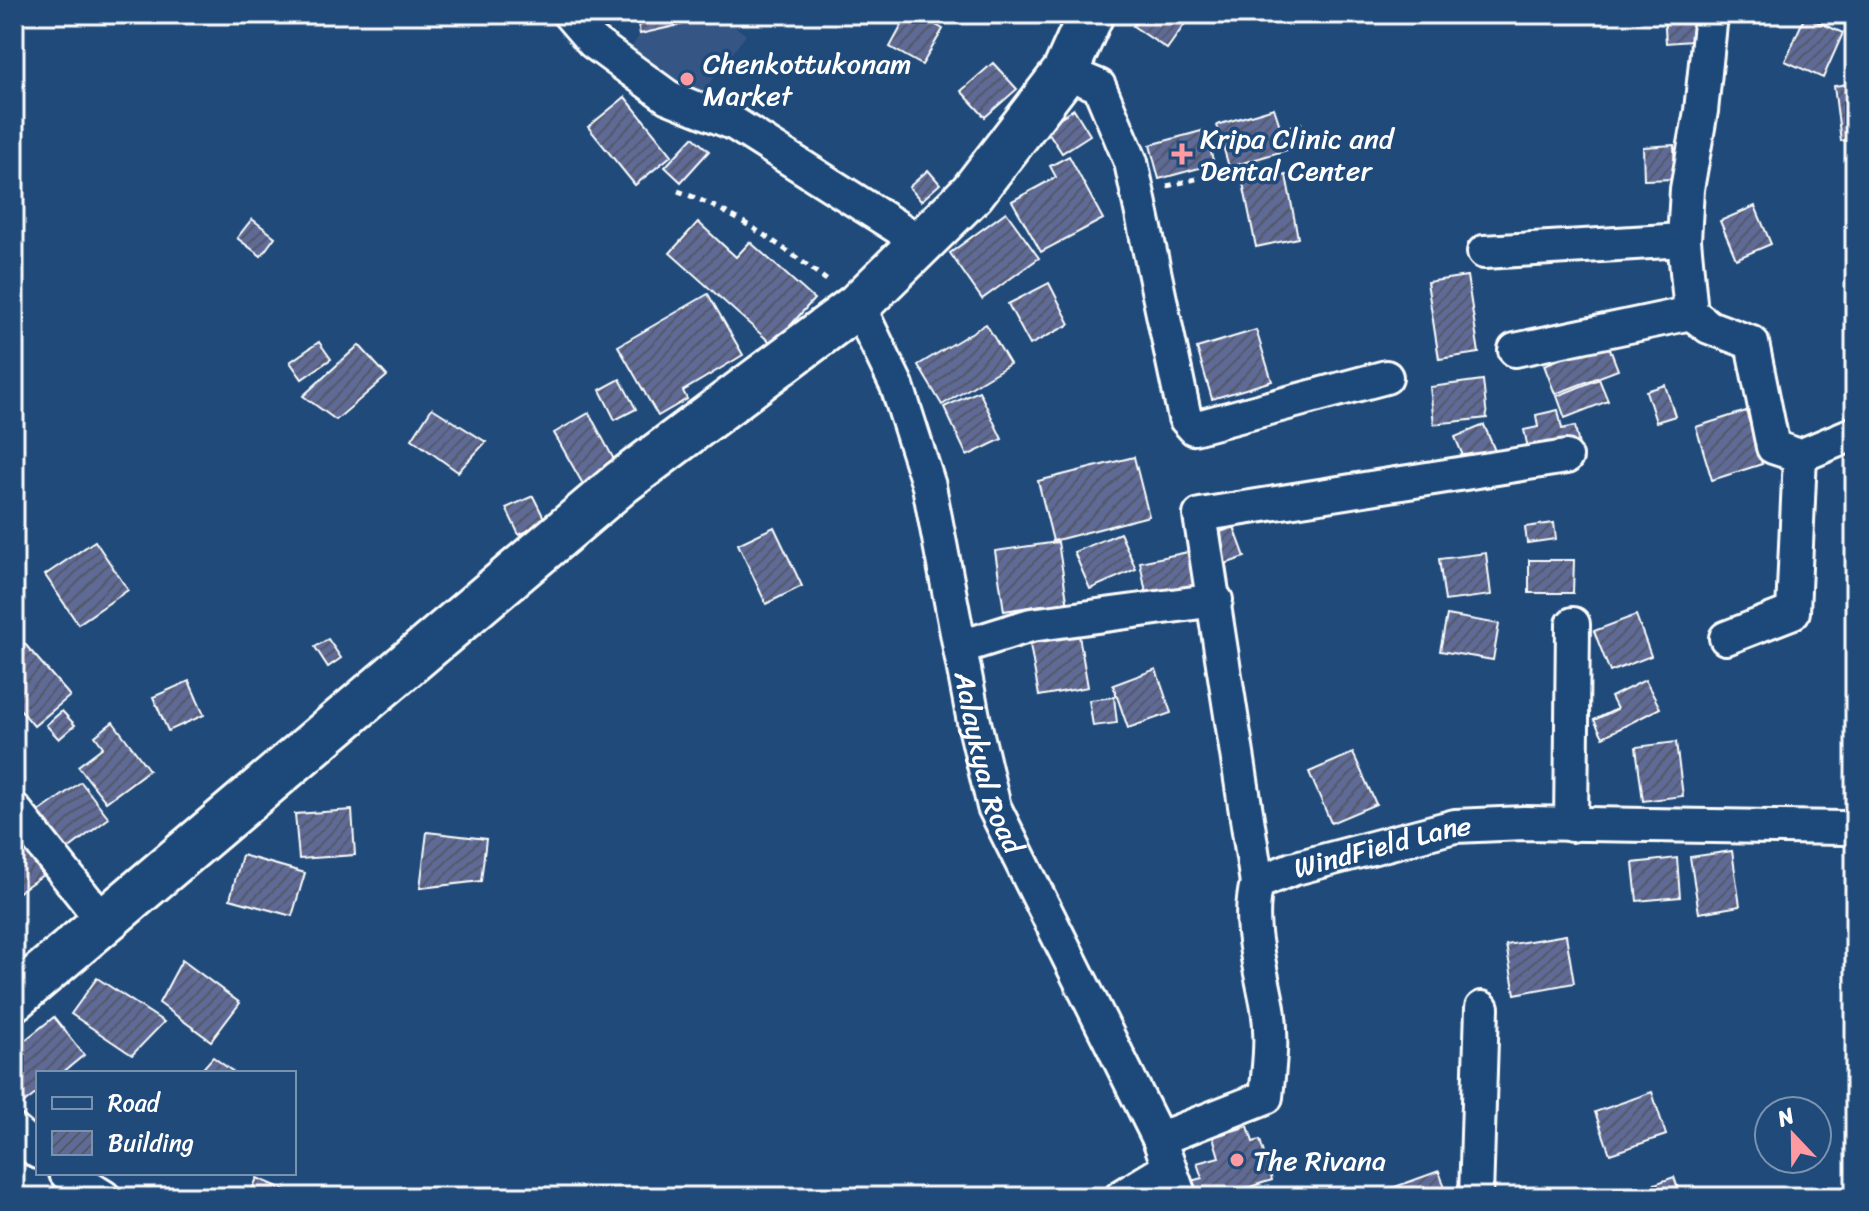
<svg xmlns="http://www.w3.org/2000/svg" width="1869" height="1211" font-family="Sriracha,sans-serif">
  <style>
    .built { fill: #365784 }
    .building { fill: url(#building-hatch); stroke: #fff; stroke-width: 2 }
    .lines { fill: none; stroke-linecap: round; stroke-linejoin: round }
    .street-casing { stroke: #fff; stroke-width: 38 }
    .secondary-casing { stroke: #fff; stroke-width: 50 }
    .path { stroke: #fff; stroke-width: 5; stroke-dasharray: 6 6; stroke-linecap: butt }
    .street { stroke: #1f4a7a; stroke-width: 32 }
    .secondary { stroke: #1f4a7a; stroke-width: 44 }
    .poi-dot { fill: #ff9aa2; stroke: #1f4a7a; stroke-width: 3 }
    .labels { text-anchor: middle; stroke-width: 7; stroke-linejoin: round; paint-order: stroke }
    .poi-label { font-size: 28px; fill: #fff; stroke: #1f4a7a; text-anchor: start }
    .street-label { font-size: 28px; fill: #fff; stroke: #1f4a7a }
  </style>
  <defs>
    <pattern id="building-hatch" width="6" height="6" patternUnits="userSpaceOnUse" patternTransform="scale(2)"><rect width="6" height="6" fill="#5e6b96"/><path d="M-1 1l2-2M0 6l6-6M5 7l2-2" fill="none" stroke="#53586a"/></pattern>
  </defs>
  <rect width="100%" height="100%" fill="#1f4a7a"/>
  <filter id="ink" filterUnits="userSpaceOnUse"><feTurbulence type="fractalNoise" baseFrequency=".0125" numOctaves="2"/><feDisplacementMap in="SourceGraphic" scale="16" xChannelSelector="R" yChannelSelector="G"/><feConvolveMatrix kernelMatrix="1 2 1 2 8 2 1 2 1" color-interpolation-filters="sRGB"/></filter>
  <g filter="url(#ink)">
    <polygon class="built" points="652,14 719,14 746,35 692,107 629,52"/>
    <g class="building">
      <polygon points="636,14 709,14 710,18 640,34"/>
      <polygon points="908,14 917,14 943,29 922,65 890,47"/>
      <polygon points="1141,14 1183,14 1189,18 1167,49 1133,26"/>
      <polygon points="1664,14 1703,14 1705,40 1666,43"/>
      <polygon points="1805,16 1843,33 1823,78 1785,61"/>
      <polygon points="993,63 1017,89 985,117 961,91"/>
      <polygon points="1855,83 1855,139 1841,141 1834,86"/>
      <polygon points="625,97 672,155 635,185 588,127"/>
      <polygon points="1274,108 1281,129 1301,123 1307,144 1229,167 1217,125"/>
      <polygon points="1074,109 1090,135 1062,153 1045,127"/>
      <polygon points="1205,130 1214,164 1159,179 1150,145"/>
      <polygon points="693,137 709,151 681,182 665,167"/>
      <polygon points="1674,145 1675,179 1644,180 1643,147"/>
      <polygon points="1069,156 1103,219 1041,252 1012,201 1056,177 1050,166"/>
      <polygon points="928,170 940,184 921,201 909,187"/>
      <polygon points="1286,175 1298,238 1256,247 1243,183"/>
      <polygon points="1755,206 1771,244 1736,259 1720,221"/>
      <polygon points="1006,212 1039,258 982,299 950,253"/>
      <polygon points="252,219 275,237 261,256 237,238"/>
      <polygon points="698,222 736,257 750,242 814,299 773,345 670,253"/>
      <polygon points="1467,276 1479,353 1439,359 1427,282"/>
      <polygon points="1049,283 1070,324 1030,345 1008,304"/>
      <polygon points="708,294 743,355 683,391 687,399 658,416 618,346"/>
      <polygon points="986,324 1010,364 942,405 918,365"/>
      <polygon points="1256,330 1272,381 1212,399 1197,348"/>
      <polygon points="1607,341 1618,370 1555,394 1544,365"/>
      <polygon points="319,342 331,359 302,379 290,362"/>
      <polygon points="359,345 387,376 336,420 303,396"/>
      <polygon points="620,379 636,409 615,420 600,390"/>
      <polygon points="1599,379 1608,401 1565,418 1557,396"/>
      <polygon points="1483,380 1487,418 1434,424 1430,387"/>
      <polygon points="1665,385 1675,416 1656,422 1646,391"/>
      <polygon points="979,391 1002,439 967,456 944,407"/>
      <polygon points="432,408 486,442 458,472 412,439"/>
      <polygon points="1558,410 1562,429 1575,426 1579,446 1530,457 1524,430 1538,427 1536,415"/>
      <polygon points="1746,411 1762,464 1712,480 1696,427"/>
      <polygon points="589,413 618,467 584,486 554,433"/>
      <polygon points="1484,425 1498,458 1469,470 1455,437"/>
      <polygon points="14,439 22,449 14,456"/>
      <polygon points="1134,457 1149,516 1053,541 1038,481"/>
      <polygon points="533,496 546,522 519,535 506,508"/>
      <polygon points="1554,523 1556,539 1527,543 1525,527"/>
      <polygon points="774,527 802,586 766,604 738,544"/>
      <polygon points="1234,527 1245,557 1217,567 1207,537"/>
      <polygon points="1120,533 1136,569 1090,589 1074,552"/>
      <polygon points="95,541 128,590 78,624 45,575"/>
      <polygon points="1058,542 1069,613 1044,617 1042,605 1004,611 995,551"/>
      <polygon points="1188,552 1197,594 1148,604 1140,562"/>
      <polygon points="1486,553 1491,595 1445,601 1439,559"/>
      <polygon points="1529,560 1574,560 1573,593 1529,593"/>
      <polygon points="1447,615 1499,624 1493,660 1440,651"/>
      <polygon points="1636,615 1651,656 1610,672 1594,631"/>
      <polygon points="1077,624 1088,687 1039,696 1028,633"/>
      <polygon points="328,639 341,658 328,667 315,647"/>
      <polygon points="24,643 70,696 34,726 14,702 14,652"/>
      <polygon points="1156,669 1171,713 1128,728 1113,685"/>
      <polygon points="1645,680 1660,708 1603,737 1594,720 1617,709 1611,697"/>
      <polygon points="189,681 204,715 168,731 153,697"/>
      <polygon points="1114,697 1117,723 1093,726 1089,700"/>
      <polygon points="62,711 75,725 59,739 46,725"/>
      <polygon points="113,722 149,770 106,802 78,766 103,747 95,736"/>
      <polygon points="1676,742 1683,796 1643,801 1636,747"/>
      <polygon points="1353,753 1376,804 1331,823 1309,772"/>
      <polygon points="81,782 109,818 59,856 33,816"/>
      <polygon points="352,810 355,855 299,859 295,814"/>
      <polygon points="427,832 486,839 481,881 420,888"/>
      <polygon points="14,833 43,875 14,895"/>
      <polygon points="1732,851 1740,906 1699,913 1690,857"/>
      <polygon points="242,855 305,873 292,916 230,899"/>
      <polygon points="1677,858 1680,897 1637,901 1633,863"/>
      <polygon points="1566,935 1574,983 1515,994 1506,945"/>
      <polygon points="182,960 240,1003 211,1041 159,1003"/>
      <polygon points="97,978 164,1022 132,1055 71,1014"/>
      <polygon points="54,1017 84,1055 62,1073 38,1073 38,1092 14,1111 14,1049"/>
      <polygon points="213,1057 235,1073 199,1073"/>
      <polygon points="1652,1092 1666,1135 1610,1154 1595,1112"/>
      <polygon points="1248,1126 1253,1142 1260,1140 1272,1180 1218,1197 1196,1197 1191,1181 1202,1178 1197,1163 1219,1157 1213,1137"/>
      <polygon points="1439,1171 1448,1197 1392,1197 1389,1189"/>
      <polygon points="1674,1177 1681,1197 1625,1197 1624,1195"/>
      <polygon points="257,1178 302,1197 249,1197"/>
      <polygon points="209,1193 209,1197 169,1197 169,1194"/>
    </g>
    <g class="lines">
      <defs>
        <g id="street">
          <polyline points="569,14 593,42 668,97 735,124 924,244"/>
          <polyline points="1711,14 1701,111 1687,189 1684,240 1691,313 1709,327 1752,343 1773,447 1800,456 1855,433"/>
          <polyline points="1065,72 1099,86 1131,162 1185,418 1194,428 1386,377"/>
          <polyline points="1484,252 1684,240"/>
          <path id="s1" d="M 858,305 L 897,386 L 929,486 L 974,722 L 994,807 L 1159,1139 L 1180,1197"/>
          <polyline points="1515,350 1691,313"/>
          <polyline points="1726,638 1793,612 1800,456"/>
          <polyline points="961,647 1031,625 1216,600"/>
          <polyline points="14,809 103,921"/>
          <polyline points="1571,825 1573,624"/>
          <polyline points="1257,883 1200,515 1566,457"/>
          <polyline points="14,1131 38,1152"/>
          <path id="s2" d="M 1159,1139 L 1266,1097 C 1269,1067 1273,1038 1268,1008 C 1261,967 1246,925 1257,883 L 1292,869 L 1455,826 L 1524,823 L 1843,828"/>
          <polyline points="66,1173 104,1197"/>
          <polyline points="1121,1197 1167,1169"/>
          <polyline points="1476,1197 1482,1008"/>
        </g>
        <polyline id="secondary" points="14,998 622,482 858,305 972,193 1065,72 1091,14"/>
      </defs>
      <use href="#street" class="street-casing"/>
      <use href="#secondary" class="secondary-casing"/>
      <g class="path">
        <polyline points="1167,186 1261,163"/>
        <path d="M 678,191 C 735,212 781,245 829,282"/>
      </g>
      <use href="#street" class="street"/>
      <use href="#secondary" class="secondary"/>
    </g>
  </g>
  <g class="poi-dot">
    <circle cx="687" cy="79" r="8"/>
    <path d="M1178 142h8v8h8v8h-8v8h-8v-8h-8v-8h8z"/>
    <circle cx="1237" cy="1160" r="8"/>
  </g>
  <g class="labels">
    <g class="poi-label">
      <text x="703" y="73">Chenkottukonam<tspan x="703" dy="32">Market</tspan></text>
      <text x="1200" y="148">Kripa Clinic and<tspan x="1200" dy="32">Dental Center</tspan></text>
      <text x="1253" y="1170">The Rivana</text>
    </g>
    <g class="street-label">
      <text dy="10" stroke="none"><textPath href="#s1" startOffset="478">Aalaykyal Road</textPath></text>
      <text dy="10" stroke="none"><textPath href="#s2" startOffset="462">WindField Lane</textPath></text>
    </g>
  </g>
  <rect width="1869" height="1211" fill="none" stroke="#1f4a7a" stroke-width="48"/>
  <rect x="24" y="24" width="1821" height="1163" fill="none" stroke="#fff" stroke-width="3" filter="url(#ink)"/>
  <rect x="36" y="1071" width="260" height="104" fill="#1f4a7a" stroke="#7992af" stroke-width="2"/>
  <rect x="52" y="1097" width="40" height="12" fill="#1f4a7a" stroke="#7992af" stroke-width="2"/>
  <text x="108" y="1111" font-size="24" fill="#ffffff">Road</text>
  <rect x="52" y="1131" width="40" height="24" fill="url(#building-hatch)" stroke="#7992af" stroke-width="2"/>
  <text x="108" y="1151" font-size="24" fill="#ffffff">Building</text>
  <g transform="translate(1793 1135) rotate(338)"><circle r="38" fill="#1f4a7a" stroke="#7992af" stroke-width="2"/>
  <path d="M0-6L14 30L0 20L-14 30Z" fill="#ff9aa2"/>
  <text y="-12" font-size="22" font-weight="bold" text-anchor="middle" fill="#ffffff">N</text>
  </g>
</svg>
